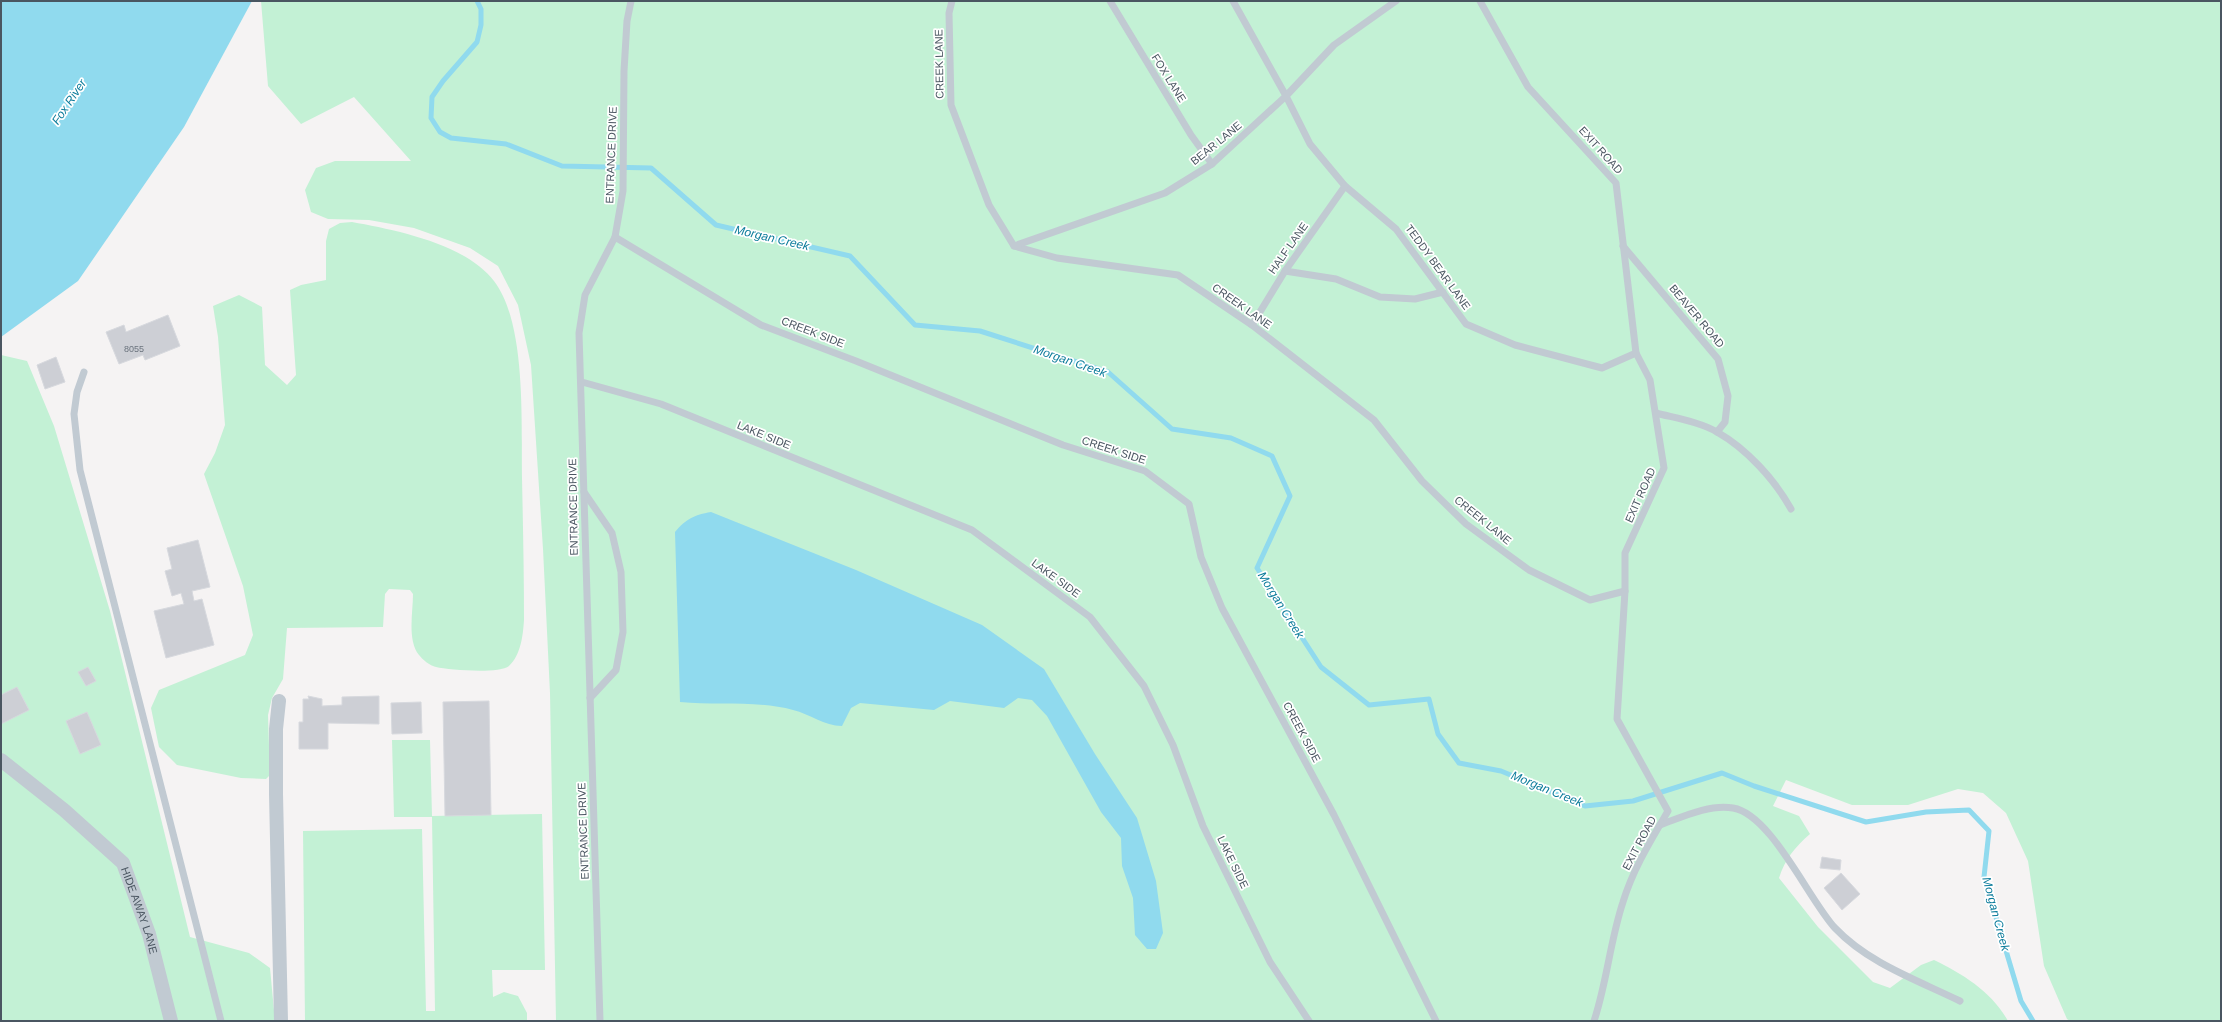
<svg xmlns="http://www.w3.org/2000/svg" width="2222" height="1022" font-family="Helvetica,sans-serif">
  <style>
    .green { fill: #c3f1d5 }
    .water { fill: #90daee }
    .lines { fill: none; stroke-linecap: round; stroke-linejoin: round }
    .stream { stroke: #90daee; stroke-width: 5 }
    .building { fill: #cdcfd5; stroke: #d7d9de }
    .lane { stroke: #c1cad2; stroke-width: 7 }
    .street { stroke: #c1cad2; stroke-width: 14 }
    .labels { text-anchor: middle; stroke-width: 3.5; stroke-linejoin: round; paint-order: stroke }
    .number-label { font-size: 9px; fill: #6b747e }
    .street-label { font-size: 11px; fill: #4a5661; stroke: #fff }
    .water-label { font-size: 12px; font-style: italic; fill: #0c7c9b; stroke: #fff }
  </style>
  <rect width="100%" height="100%" fill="#f5f3f3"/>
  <g class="green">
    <path d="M 261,1 L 2221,1 L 2221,1021 L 2070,1021 L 2067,1019 L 2044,966 L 2028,861 L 2006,813 L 1983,793 L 1958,789 L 1908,805 L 1852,805 L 1786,780 L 1773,806 L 1799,816 L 1810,834 C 1795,847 1785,859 1779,878 L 1818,927 L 1873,982 L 1890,988 L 1921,965 L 1934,960 C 1963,974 1992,992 2008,1021 L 556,1021 L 550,693 L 543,549 L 531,365 L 518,305 L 498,266 L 470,248 L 414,228 L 369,220 L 328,219 L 311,212 L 305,190 L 316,168 L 335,161 L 411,161 L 354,97 L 301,124 L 268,86 Z"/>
    <path d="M 352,222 C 396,230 466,244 494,281 C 527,324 521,425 522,478 C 523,526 524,573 524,620 C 523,635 521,655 509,666 C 499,674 449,670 436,667 C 430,666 422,659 419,655 C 407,640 413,612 413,594 L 410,590 L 389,589 L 385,594 L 383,627 L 287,628 L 283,679 L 272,698 L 268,715 L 270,775 L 266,779 L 241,778 L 177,765 L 159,747 L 151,708 L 159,690 L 245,655 L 253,635 L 243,586 L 204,474 L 215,453 L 225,425 L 218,337 L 213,306 L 239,295 L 262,307 L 265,365 L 287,385 L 296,375 L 290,290 L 301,285 L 326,280 L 326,241 L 329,229 L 340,223 Z"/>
    <polygon points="1,355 27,361 54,426 110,611 190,937 249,953 270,968 275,1021 1,1021"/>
    <polygon points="392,740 430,740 432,816 542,814 545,970 492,970 493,997 504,992 518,996 527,1013 527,1021 305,1021 303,831 422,829 426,1011 435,1011 432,817 394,817"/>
  </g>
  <g class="water">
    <polygon points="1,1 252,1 184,127 78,281 1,337"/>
    <path d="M 711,512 L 856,570 L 982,625 L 1044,669 L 1095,754 L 1137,818 L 1156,881 L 1163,933 L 1156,949 L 1147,949 L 1135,935 L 1133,898 L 1122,866 L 1121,838 L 1101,812 L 1047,716 L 1032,700 L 1018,698 L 1004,708 L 950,701 L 934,710 L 860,703 L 851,708 L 842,726 C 824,726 810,714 793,710 C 758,700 717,706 680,702 L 675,532 C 686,519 694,515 711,512 Z"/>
  </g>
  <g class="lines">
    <polyline class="stream" points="477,1 481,9 481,25 477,42 443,81 432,97 431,118 440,132 451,138 506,144 562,166 651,168 716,225 850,256 915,325 980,331 1108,372 1172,429 1231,438 1272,456 1290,496 1257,568 1321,667 1369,705 1429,699 1438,734 1459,763 1501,771 1585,806 1633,801 1722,773 1754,786 1866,822 1926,812 1969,810 1989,831 1984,877 2021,1001 2033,1021"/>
  </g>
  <g class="building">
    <polygon points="168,315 180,346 145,360 143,355 119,364 106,332 124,325 126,332"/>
    <polygon points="56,357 65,382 45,389 37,365"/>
    <polygon points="198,540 210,587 192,591 194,601 202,599 214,645 166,658 154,611 184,604 181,593 172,596 165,571 172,569 167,548"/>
    <polygon points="88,667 96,681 86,686 78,672"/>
    <polygon points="17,687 29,710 1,724 1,695"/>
    <polygon points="308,696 322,699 322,706 342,705 342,697 379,696 379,724 328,723 328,749 299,749 299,722 303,722 303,699 309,699"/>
    <polygon points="489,701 491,815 445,816 443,702"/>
    <polygon points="421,702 422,733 392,734 391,703"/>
    <polygon points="87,712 101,745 80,754 66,721"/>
    <polygon points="1822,857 1841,860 1840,870 1820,868"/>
    <polygon points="1841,873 1860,894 1842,910 1824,888"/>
  </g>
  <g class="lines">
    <g class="lane">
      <polyline points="952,1 949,13 951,105 989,205 1014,246 1057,258 1178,275 1252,325 1374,420 1422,481 1466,524 1529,570 1590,600 1625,591"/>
      <polyline points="1110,1 1191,135 1212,164"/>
      <polyline points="1233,1 1286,96 1310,144 1345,186 1396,229 1466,324 1515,345 1602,368 1636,353"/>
      <path d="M 1480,1 L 1528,87 L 1616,183 L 1636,353 L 1650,380 L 1664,468 L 1625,553 L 1625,591 L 1617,719 L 1668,811 C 1651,840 1633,869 1623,902 C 1610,941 1607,982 1594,1021"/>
      <polyline points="615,237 761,325 856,361 1063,445 1145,471 1189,504 1201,557 1222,608 1334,815 1436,1021"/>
      <polyline points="1014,246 1165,193 1212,164 1286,96 1334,45 1396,1"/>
      <polyline points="1623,246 1718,359 1728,396 1725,422 1717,432"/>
      <polyline points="1285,271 1336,279 1380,297 1415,299 1443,292"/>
      <polyline points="1252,325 1285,271 1345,186"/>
      <polyline points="84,372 77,392 74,414 80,470 221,1021"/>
      <polyline points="582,382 661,404 972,530 1090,617 1144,686 1173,745 1203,826 1270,962 1309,1021"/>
      <path d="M 1656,413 C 1675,418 1700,422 1717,432 C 1747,449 1775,480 1791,509"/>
      <polyline points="584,492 612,533 621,572 623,632 616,670 590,698"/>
      <path d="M 1660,825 C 1682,817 1709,804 1733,808 C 1771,814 1809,900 1835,928 C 1868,963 1917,980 1960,1001"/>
      <polyline points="600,1021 579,333 585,295 615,237 623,191 624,71 627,21 631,1"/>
    </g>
    <g class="street">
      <polyline points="279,701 276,729 276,794 281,1021"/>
      <path id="s1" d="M 1,760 L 64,810 L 123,863 L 149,934 L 171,1021"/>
    </g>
  </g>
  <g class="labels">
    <g class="number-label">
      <text x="134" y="352">8055</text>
    </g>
    <g class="street-label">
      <text transform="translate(939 64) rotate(-91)" y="4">CREEK LANE</text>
      <text transform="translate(1169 78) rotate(58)" y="4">FOX LANE</text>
      <text transform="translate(1216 143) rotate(-39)" y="4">BEAR LANE</text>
      <text transform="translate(1601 150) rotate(48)" y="4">EXIT ROAD</text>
      <text transform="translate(611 155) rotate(-88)" y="4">ENTRANCE DRIVE</text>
      <text transform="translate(1288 248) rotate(-55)" y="4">HALF LANE</text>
      <text transform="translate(1438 267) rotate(54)" y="4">TEDDY BEAR LANE</text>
      <text transform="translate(1242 306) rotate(35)" y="4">CREEK LANE</text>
      <text transform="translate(1697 316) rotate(50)" y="4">BEAVER ROAD</text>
      <text transform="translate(813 332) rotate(21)" y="4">CREEK SIDE</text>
      <text transform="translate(764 435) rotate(22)" y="4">LAKE SIDE</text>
      <text transform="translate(1114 450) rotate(18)" y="4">CREEK SIDE</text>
      <text transform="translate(1640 495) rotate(-66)" y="4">EXIT ROAD</text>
      <text transform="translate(573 507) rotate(-91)" y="4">ENTRANCE DRIVE</text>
      <text transform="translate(1483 520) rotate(39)" y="4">CREEK LANE</text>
      <text transform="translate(1056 578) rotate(36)" y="4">LAKE SIDE</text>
      <text transform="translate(1302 732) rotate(62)" y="4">CREEK SIDE</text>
      <text transform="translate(583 831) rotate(-92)" y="4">ENTRANCE DRIVE</text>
      <text transform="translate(1639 843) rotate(-62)" y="4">EXIT ROAD</text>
      <text transform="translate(1233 862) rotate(64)" y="4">LAKE SIDE</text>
      <text dy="4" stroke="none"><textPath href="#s1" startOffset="210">HIDE AWAY LANE</textPath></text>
    </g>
    <g class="water-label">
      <text transform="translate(69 102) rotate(-56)" y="4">Fox River</text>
      <text transform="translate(772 238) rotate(13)" y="4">Morgan Creek</text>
      <text transform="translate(1070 361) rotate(19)" y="4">Morgan Creek</text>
      <text transform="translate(1281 605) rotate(58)" y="4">Morgan Creek</text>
      <text transform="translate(1547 789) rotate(22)" y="4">Morgan Creek</text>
      <text transform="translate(1996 914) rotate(75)" y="4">Morgan Creek</text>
    </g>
  </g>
  <rect width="2222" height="1022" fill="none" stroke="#4a5661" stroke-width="4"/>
</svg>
